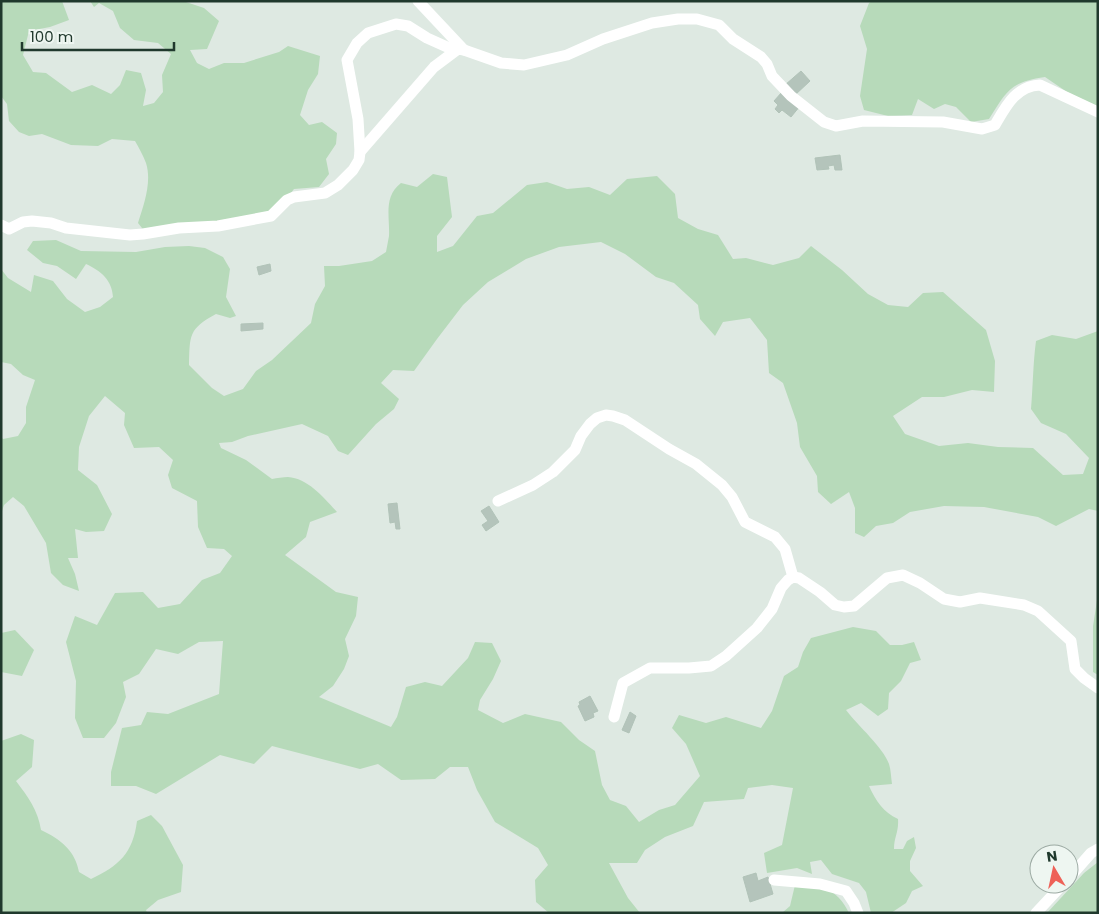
<svg xmlns="http://www.w3.org/2000/svg" width="1099" height="914" font-family="Poppins,sans-serif">
  <style>
    .green { fill: #b7daba }
    .building { fill: #b4c4bb; stroke: #b1c3b8 }
    .lines { fill: none; stroke-linecap: round; stroke-linejoin: round }
    .street { stroke: #fff; stroke-width: 11 }
  </style>
  <rect width="100%" height="100%" fill="#dee9e2"/>
  <g class="green">
    <path d="M 1,1 L 62,1 L 69,20 L 50,27 L 29,31 L 23,55 L 33,72 L 46,73 L 72,92 L 92,85 L 111,94 L 120,85 L 126,70 L 141,73 L 146,90 L 143,106 L 154,103 L 163,92 L 162,75 L 171,54 L 158,43 L 134,40 L 120,28 L 113,11 L 99,3 L 94,7 L 90,1 L 183,1 L 204,8 L 219,21 L 207,49 L 190,50 L 197,63 L 209,69 L 224,63 L 244,63 L 279,52 L 288,46 L 320,56 L 318,74 L 308,90 L 300,115 L 309,125 L 322,122 L 337,133 L 336,144 L 326,159 L 329,174 L 319,187 L 294,189 L 273,216 L 146,233 L 138,223 C 144,204 152,182 146,163 C 143,155 139,148 135,141 L 112,139 L 98,146 L 71,145 L 42,134 L 29,136 L 19,132 L 9,121 L 7,104 L 1,96 Z"/>
    <path d="M 872,1 L 1098,1 L 1098,107 L 1067,92 L 1045,77 C 1010,82 1007,91 989,119 L 971,122 L 956,107 L 945,104 L 934,109 L 918,99 L 912,115 L 888,116 L 864,110 L 860,96 L 867,49 L 860,26 L 869,3 Z"/>
    <path d="M 433,174 L 447,177 L 452,217 L 437,236 L 437,252 L 453,246 L 477,216 L 493,213 L 527,185 L 547,182 L 567,189 L 589,187 L 610,195 L 627,179 L 657,176 L 675,194 L 678,218 L 698,229 L 718,235 L 733,259 L 746,258 L 773,265 L 799,258 L 811,246 L 842,270 L 868,294 L 888,305 L 908,307 L 923,293 L 943,292 L 986,330 L 995,361 L 994,392 L 972,390 L 944,397 L 922,397 L 893,416 L 905,434 L 939,446 L 968,443 L 998,447 L 1033,448 L 1063,475 L 1083,474 L 1089,458 L 1066,434 L 1041,423 L 1031,409 C 1033,386 1033,363 1036,341 L 1052,335 L 1076,339 L 1098,331 L 1098,511 L 1089,509 L 1056,526 L 1038,517 L 984,507 L 944,506 L 910,512 L 893,523 L 876,526 L 864,537 L 855,533 L 855,508 L 849,492 L 831,504 L 818,492 L 817,476 L 800,447 L 797,423 L 783,383 L 769,373 L 767,340 L 750,318 L 723,322 L 715,336 L 700,319 L 698,305 L 674,283 L 656,277 L 625,254 L 601,242 L 559,247 L 526,259 L 488,282 L 463,305 L 437,339 L 414,371 L 393,370 L 381,383 L 399,399 L 394,409 L 376,424 L 348,455 L 338,451 L 328,436 L 302,424 L 248,436 L 232,442 L 219,443 L 221,448 L 246,460 L 272,479 C 277,478 283,477 288,477 C 308,478 325,499 337,512 L 310,522 L 306,537 L 285,555 L 336,592 L 358,597 L 356,616 L 345,639 L 349,656 L 344,669 L 333,686 L 319,697 L 391,727 L 397,717 L 406,687 L 425,682 L 442,686 L 468,658 L 475,642 L 492,643 L 501,661 L 493,679 L 480,700 L 478,710 L 503,723 L 525,714 L 561,722 L 579,740 L 595,751 L 602,785 L 610,800 L 626,806 L 639,822 L 659,810 L 675,805 L 700,776 L 686,744 L 672,728 L 679,715 L 706,723 L 726,717 L 761,728 L 772,711 L 784,676 L 798,667 L 803,652 L 811,638 L 853,627 L 876,631 L 890,645 L 902,645 L 914,642 L 921,660 L 910,663 L 901,681 L 889,693 L 888,709 L 878,716 L 861,703 L 846,710 C 858,726 883,747 889,764 C 891,770 891,778 892,784 L 869,786 C 876,801 883,812 898,819 C 899,832 894,837 894,849 L 903,849 L 907,841 L 914,837 L 916,848 L 910,861 L 910,871 L 923,886 L 912,891 L 906,903 L 891,913 L 871,913 L 866,892 L 859,883 L 832,874 L 821,860 L 810,862 L 812,874 L 797,868 L 767,873 L 764,853 L 782,845 L 793,788 L 772,785 L 748,788 L 744,799 L 704,802 L 693,826 L 665,837 L 645,850 L 637,863 L 609,863 L 628,898 L 640,913 L 549,913 L 536,902 L 535,880 L 548,865 L 538,848 L 495,822 L 477,790 L 468,767 L 450,767 L 435,779 L 401,780 L 378,764 L 360,769 L 272,746 L 254,764 L 220,755 L 156,794 L 136,786 L 111,786 L 111,772 L 122,728 L 141,725 L 147,712 L 168,714 L 219,694 L 223,641 L 199,642 L 178,654 L 156,649 L 139,674 L 123,682 L 126,697 L 116,723 L 104,738 L 83,738 L 75,718 L 76,681 L 66,642 L 75,616 L 97,625 L 115,593 L 143,592 L 158,608 L 180,604 L 202,580 L 220,573 L 232,556 L 224,549 L 207,548 L 198,527 L 197,501 L 172,488 L 168,475 L 173,460 L 159,447 L 134,448 L 124,425 L 125,413 L 105,396 L 89,416 L 79,447 L 78,470 L 97,485 L 112,514 L 104,531 L 86,532 L 75,529 L 78,558 L 68,558 L 75,574 L 79,591 L 63,585 L 51,573 L 46,543 L 24,506 L 13,497 L 4,505 L 1,514 L 1,437 L 3,439 L 18,436 L 26,423 L 26,407 L 35,380 L 23,375 L 11,364 L 1,362 L 1,269 L 8,278 L 31,292 L 34,275 L 53,281 L 67,299 L 85,312 L 100,307 L 113,297 C 112,280 101,271 86,264 L 76,279 L 57,266 L 43,263 L 27,250 L 33,241 L 56,240 L 81,251 L 136,252 L 165,247 L 189,246 L 205,248 L 223,257 L 230,269 L 226,297 L 236,316 L 230,318 L 216,314 C 188,329 190,336 189,365 L 212,388 L 224,396 L 243,389 L 256,371 L 272,360 L 311,323 L 315,304 L 325,286 L 324,266 L 339,266 L 372,261 L 386,252 C 387,247 388,241 389,236 C 390,217 383,197 401,183 L 417,187 Z"/>
    <polygon points="1098,594 1098,675 1093,672 1093,626"/>
    <polygon points="15,630 34,650 22,676 1,672 1,633"/>
    <path d="M 21,734 L 34,740 L 32,767 L 16,781 C 28,797 38,810 41,830 C 60,839 75,850 79,872 L 91,879 C 119,866 133,853 137,821 L 151,815 L 162,826 L 183,865 L 181,892 L 158,900 L 146,910 L 147,913 L 1,913 L 1,741 Z"/>
    <polygon points="1098,862 1098,913 1047,913 1084,873"/>
    <path d="M 795,885 C 822,888 836,886 849,913 L 782,913 L 790,906 Z"/>
  </g>
  <g class="building">
    <polygon points="801,71 810,81 795,95 785,85"/>
    <polygon points="782,92 800,106 791,117 782,110 779,113 775,109 778,105 774,101"/>
    <polygon points="840,155 842,170 835,170 834,165 828,166 829,169 817,170 815,158"/>
    <polygon points="270,264 271,271 259,275 257,267"/>
    <polygon points="263,323 263,329 241,331 241,324"/>
    <polygon points="397,503 400,529 396,529 395,522 390,523 388,504"/>
    <polygon points="489,506 499,522 486,531 482,525 488,521 481,511"/>
    <polygon points="590,696 598,711 593,713 594,717 585,721 578,706 580,705 579,702"/>
    <polygon points="630,712 636,716 629,733 622,730"/>
    <polygon points="756,873 758,881 768,877 773,894 750,902 743,877"/>
  </g>
  <g class="lines">
    <g class="street">
      <polyline points="418,1 464,50"/>
      <polyline points="360,152 434,67 458,49"/>
      <path d="M 1,225 L 9,229 L 23,222 L 32,221 L 51,223 L 66,228 L 130,235 L 143,234 L 179,228 L 218,226 L 271,216 L 287,200 L 294,197 L 325,193 L 338,185 L 353,170 L 359,160 L 360,152 L 358,119 L 347,60 L 357,43 L 368,33 L 396,24 L 408,26 L 427,38 L 447,47 L 464,50 L 501,63 L 524,65 L 567,55 L 603,39 L 652,23 L 678,19 L 697,19 L 719,25 L 733,39 L 761,57 L 767,64 L 772,76 L 791,96 L 824,122 L 836,126 L 863,121 L 943,122 L 982,129 L 995,125 C 1006,106 1016,86 1040,85 L 1098,112"/>
      <polyline points="498,501 533,485 553,472 575,450 581,436 590,424 597,418 606,415 613,416 625,420 669,449 696,464 722,485 732,497 745,522 775,537 785,549 793,577"/>
      <polyline points="614,717 623,683 650,668 689,668 711,666 726,656 757,628 772,609 781,588 788,580 793,577 799,578 820,592 835,605 844,607 854,606 887,578 903,575 920,583 944,599 960,602 980,598 1024,605 1038,611 1071,641 1075,669 1084,678 1098,688"/>
      <polyline points="1069,878 1091,853 1098,849"/>
      <polyline points="774,880 820,884 846,891 854,903 858,913"/>
      <polyline points="1036,913 1063,884"/>
    </g>
  </g>
  <rect width="1099" height="914" fill="none" stroke="#20392d" stroke-width="5"/>
  <g transform="translate(1054 869) rotate(351)"><circle r="24" fill="#eef6f1" stroke="#9caaa3"/>
  <path d="M0-4L9 19L0 12L-9 19Z" fill="#ee6158"/>
  <text y="-8" font-size="14" font-weight="bold" text-anchor="middle" fill="#20392d">N</text>
  </g>
  <path d="M22 42v8h152v-8" fill="none" stroke="#20392d" stroke-width="2.5"/>
  <text x="30" y="42" font-size="15" fill="#20392d" stroke="#eef6f1" stroke-width="4" paint-order="stroke">100 m</text>
</svg>
